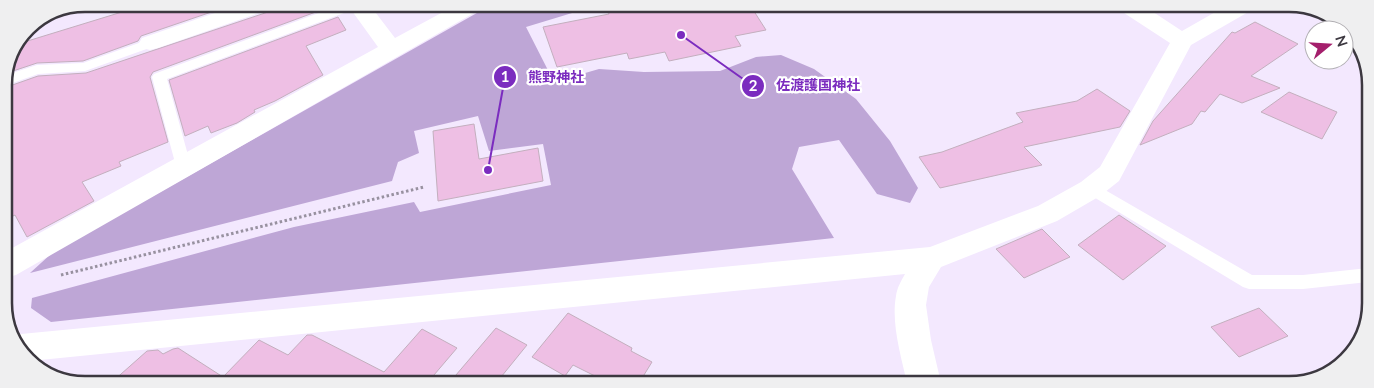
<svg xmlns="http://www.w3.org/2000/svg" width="1374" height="388" font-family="Lato,'Noto Sans JP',sans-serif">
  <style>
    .forest { fill: #bea6d6 }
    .building { fill: #eebfe4; stroke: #c3afbe }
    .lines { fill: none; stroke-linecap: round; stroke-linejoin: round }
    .path { stroke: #9891a0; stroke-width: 3; stroke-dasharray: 2.5 2.5; stroke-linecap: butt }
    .lane { fill: #fff; fill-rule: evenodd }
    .street { fill: #fff; fill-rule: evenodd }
    .rim { fill: none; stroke: #3c3840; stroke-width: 2.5 }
    .leader { fill: none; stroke: #7b2cbf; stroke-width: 2 }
    .callout-dot { fill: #7b2cbf; stroke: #fff; stroke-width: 2 }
    .mark-label { font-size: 15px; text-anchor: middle; font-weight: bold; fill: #fff }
    .callout-label { font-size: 14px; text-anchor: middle; font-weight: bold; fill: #7b2cbf; stroke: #fff; stroke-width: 4.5; stroke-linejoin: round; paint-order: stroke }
  </style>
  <rect width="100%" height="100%" fill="#f3e8fe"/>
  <polygon class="forest" points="491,5 583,5 582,10 526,27 554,82 599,69 644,72 720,71 756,57 781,55 814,69 856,99 890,141 918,188 910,203 877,194 839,140 799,147 792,169 834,238 51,322 31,308 32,298 294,227 414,202 420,212 551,185 543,144 489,151 478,116 414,131 419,153 398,162 392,181 30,273 52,253"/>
  <g class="building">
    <polygon points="148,4 235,4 141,36 138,41 83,61 37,63 7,73 21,43"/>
    <polygon points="275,4 331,4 332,6 153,72 150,77 168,142 119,162 121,166 82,182 94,201 27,237 15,215 5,220 4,88 38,76 86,73 271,11"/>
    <polygon points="606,5 750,5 766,30 735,36 741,46 669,61 665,52 629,59 627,53 557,67 543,27 609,14"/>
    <polygon points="338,17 346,30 306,46 323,75 275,101 254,110 255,112 237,123 211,133 208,126 185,136 169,80"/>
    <polygon points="1255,22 1298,44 1251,76 1280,88 1242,103 1220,94 1205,112 1201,111 1192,124 1140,145 1153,121 1232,32 1235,33"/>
    <polygon points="1097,89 1130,111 1120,127 1024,147 1042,165 940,188 919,157 942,152 1023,122 1016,113 1077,101"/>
    <polygon points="1289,92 1337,112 1322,139 1261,112"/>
    <polygon points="474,124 479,159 538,148 543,181 438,201 433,131"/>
    <polygon points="1119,215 1166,246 1123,280 1078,245"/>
    <polygon points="1042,229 1070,257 1024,278 996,249"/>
    <polygon points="1259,308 1288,336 1239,357 1211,327"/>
    <polygon points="568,313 632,348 631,351 652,362 639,383 609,383 573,365 565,376 532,357"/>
    <polygon points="496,328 527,345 497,382 450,382"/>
    <polygon points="422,329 457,348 428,382 112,382 147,351 158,350 163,354 173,349 178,348 223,377 259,340 288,355 307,335 312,335 384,372"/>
  </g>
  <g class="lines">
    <polyline class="path" points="61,275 424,187"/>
    <g class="lane">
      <polygon points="343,4 362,4 360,7 167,79 191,166 189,170 183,172 177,170 152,77 154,74"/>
      <polygon points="150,39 157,43 155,46 85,71 38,74 4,86 6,75 37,65 83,63"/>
      <polygon points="1093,183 1252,275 1303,275 1368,268 1368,282 1303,289 1249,289 1243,287 1087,193 1085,189 1087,185"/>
    </g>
    <g class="street">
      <polygon points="241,4 273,4 270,9 158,48 150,50 142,48 139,43 142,38"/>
      <polygon points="347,4 369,4 395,38 456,5 482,5 479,10 16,275 5,278 5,252 378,47"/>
      <path d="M 1118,6 L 1144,6 L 1182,31 L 1226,6 L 1253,6 L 1250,11 L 1191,45 L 1119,181 L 1100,196 L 1057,221 L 941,267 L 929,287 L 926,305 L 931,340 L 941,383 L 907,383 C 901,356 891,323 896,296 C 897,288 901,281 905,274 L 30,361 L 14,336 L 21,334 L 930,247 L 1038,206 L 1081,182 L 1100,167 L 1170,43 L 1121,11 Z"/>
    </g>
  </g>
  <path d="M0 0H1374V388H0ZM85 12H1289A73 73 0 0 1 1362 85V303A73 73 0 0 1 1289 376H85A73 73 0 0 1 12 303V85A73 73 0 0 1 85 12Z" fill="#efeff0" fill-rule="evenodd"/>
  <path class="rim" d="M85 12H1289A73 73 0 0 1 1362 85V303A73 73 0 0 1 1289 376H85A73 73 0 0 1 12 303V85A73 73 0 0 1 85 12Z"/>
  <path class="leader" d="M488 170L505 77M681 35L753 86"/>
  <g class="callout-dot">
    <circle cx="488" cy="170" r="5"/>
    <circle cx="681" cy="35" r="5"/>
    <circle cx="505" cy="77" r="12"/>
    <circle cx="753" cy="86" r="12"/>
  </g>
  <g class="mark-label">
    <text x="505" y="82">1</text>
    <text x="753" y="91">2</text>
  </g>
  <g class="callout-label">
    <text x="556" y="82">熊野神社</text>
    <text x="818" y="90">佐渡護国神社</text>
  </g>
  <g transform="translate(1329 45) rotate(72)"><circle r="24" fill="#ffffff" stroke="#b1afb3"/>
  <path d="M0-4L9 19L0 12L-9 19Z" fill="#a41f6c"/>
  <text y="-8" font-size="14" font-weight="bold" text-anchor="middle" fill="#3c3840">N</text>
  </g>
</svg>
